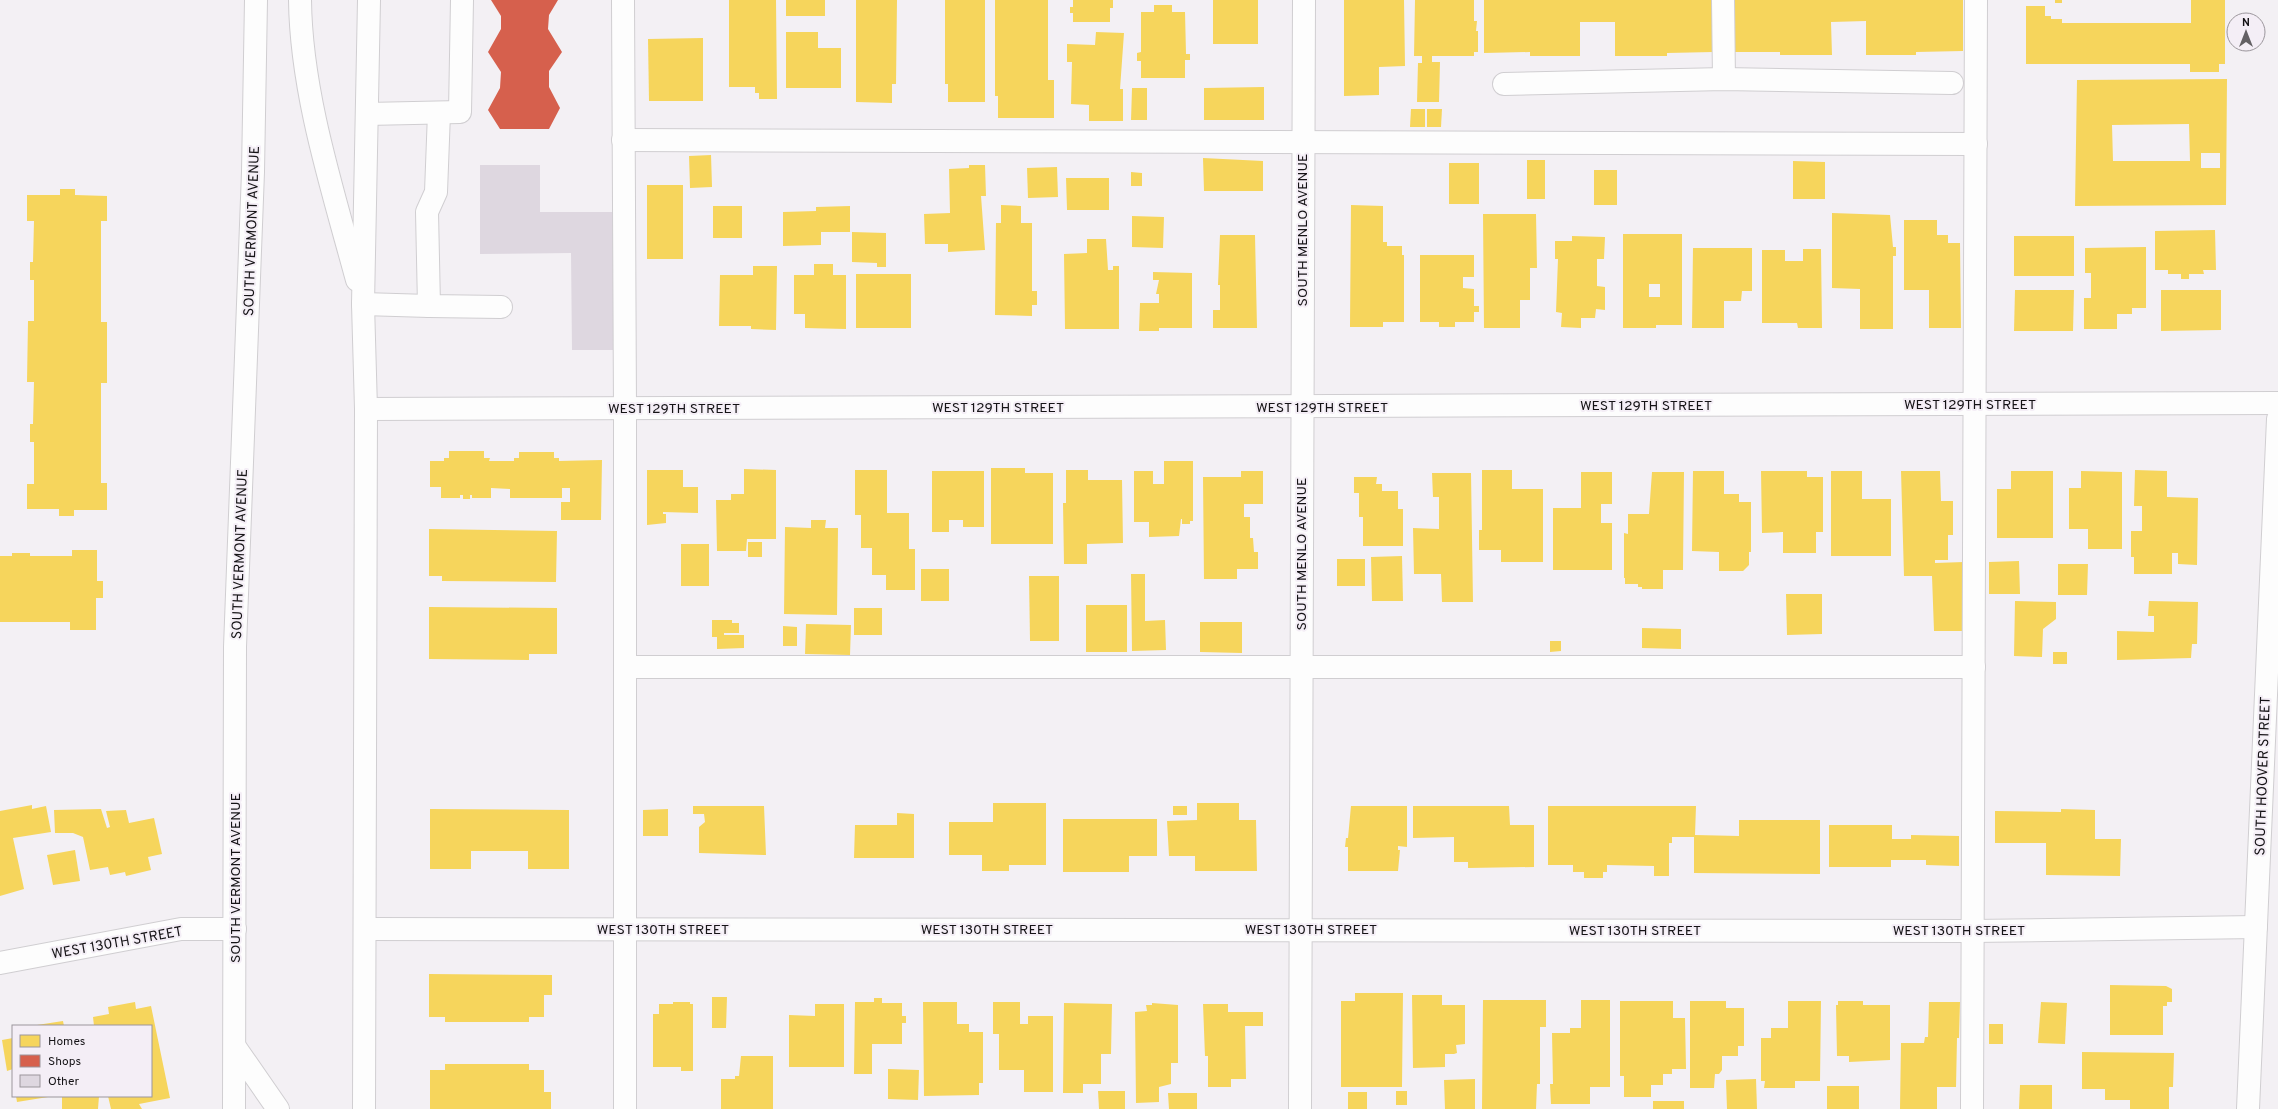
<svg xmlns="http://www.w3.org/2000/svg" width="2278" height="1109" font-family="Overpass,sans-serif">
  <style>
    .homes { fill: #f6d55c; fill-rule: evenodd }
    .shops { fill: #d6604d }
    .building { fill: #ded7e0 }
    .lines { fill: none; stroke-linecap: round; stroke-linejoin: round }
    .minor-casing { stroke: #d0ced1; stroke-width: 24 }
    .major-casing { stroke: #d0ced1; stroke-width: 24 }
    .minor { stroke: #fdfdfd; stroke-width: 22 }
    .major { stroke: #fdfdfd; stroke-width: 22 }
    .labels { text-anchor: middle; stroke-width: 4; stroke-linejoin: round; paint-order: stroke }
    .street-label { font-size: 14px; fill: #151316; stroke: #f4eef6 }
  </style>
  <rect width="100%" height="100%" fill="#f3f0f4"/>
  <g class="homes">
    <polygon points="729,0 776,0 777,99 759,99 759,93 755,93 755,87 729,87"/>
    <rect x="786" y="0" width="39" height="16"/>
    <polygon points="856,0 897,0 896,84 892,84 892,103 856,102"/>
    <polygon points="945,0 985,0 985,102 948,102 948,84 945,84"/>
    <polygon points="995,0 1048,0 1048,80 1054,80 1054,118 998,118 998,96 995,96"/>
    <polygon points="1073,0 1113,0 1113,8 1110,8 1110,22 1073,22 1073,13 1070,13 1070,7 1073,7"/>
    <rect x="1213" y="0" width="45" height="44"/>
    <polygon points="1344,0 1404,0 1405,66 1379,67 1379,95 1344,96"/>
    <polygon points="1415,0 1474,0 1474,21 1477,21 1476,31 1478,31 1478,52 1474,52 1474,56 1432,56 1432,62 1440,62 1439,102 1417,102 1418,63 1422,63 1422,56 1414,56"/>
    <polygon points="1484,0 1713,0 1713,52 1667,53 1667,56 1615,56 1615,22 1580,22 1580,56 1530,56 1530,52 1484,53"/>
    <polygon points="1734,0 1963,0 1963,51 1916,52 1916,55 1866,55 1866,21 1831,22 1832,55 1780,55 1780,52 1734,52"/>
    <rect x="2055" y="0" width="7" height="3"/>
    <polygon points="2191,0 2225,0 2225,64 2219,64 2219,72 2190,72 2190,64 2026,64 2026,6 2045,6 2045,16 2051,16 2051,19 2062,19 2062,23 2191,23"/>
    <polygon points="1154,5 1172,5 1172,12 1185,12 1186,54 1190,54 1190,60 1185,60 1185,78 1141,78 1141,61 1137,61 1137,53 1141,52 1141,12 1154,12"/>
    <polygon points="786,32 818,32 818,48 841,48 841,88 786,88"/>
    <polygon points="1096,32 1124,33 1120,89 1123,89 1123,121 1089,121 1089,105 1071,104 1072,62 1067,62 1067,44 1095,45"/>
    <polygon points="703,38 703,101 649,101 648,39"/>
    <path d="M 2227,79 L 2226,205 L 2075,206 L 2077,80 ZM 2189,124 L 2190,161 L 2113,161 L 2112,125 ZM 2201,153 L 2220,153 L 2220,168 L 2201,168 Z"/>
    <polygon points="1264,87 1264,120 1204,120 1204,88"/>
    <polygon points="1132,88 1147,88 1147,120 1131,120"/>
    <polygon points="1411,109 1425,109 1425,127 1410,127"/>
    <polygon points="1427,109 1442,109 1441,127 1427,127"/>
    <polygon points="711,155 712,187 690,188 689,156"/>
    <polygon points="1203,158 1263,161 1263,191 1204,191"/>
    <rect x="1527" y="160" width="18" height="39"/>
    <polygon points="1793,161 1825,162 1825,199 1793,199"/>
    <rect x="1449" y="163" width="30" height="41"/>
    <polygon points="969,165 985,165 986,196 981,196 985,250 948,252 948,244 925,244 924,214 950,213 949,169 969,168"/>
    <polygon points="1057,167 1058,197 1028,198 1027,168"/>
    <rect x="1594" y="170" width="23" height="35"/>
    <polygon points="1131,172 1142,173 1142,186 1131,186"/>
    <polygon points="1066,178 1109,178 1109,210 1067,210"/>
    <rect x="647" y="185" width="36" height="74"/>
    <polygon points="60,189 75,189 75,195 107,196 107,221 101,221 101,322 107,322 107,383 101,383 101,483 107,483 107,510 74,510 74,516 59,516 59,509 27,509 27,484 34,484 34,442 30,442 30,424 33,424 34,382 27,382 28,321 34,321 34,280 30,280 30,262 33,262 34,221 27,221 27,195 60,195"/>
    <polygon points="1001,205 1021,206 1021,223 1032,223 1032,291 1037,291 1037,305 1032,305 1032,316 995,315 996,223 1001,223"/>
    <polygon points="1351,205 1383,206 1383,242 1387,242 1387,246 1402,246 1402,255 1404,255 1404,322 1383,322 1383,327 1350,327"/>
    <rect x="713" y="206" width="29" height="32"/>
    <polygon points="850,206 850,232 821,232 821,245 783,246 783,212 816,211 816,207"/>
    <polygon points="1832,213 1890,215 1893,247 1896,247 1896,256 1893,256 1893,329 1860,329 1860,289 1832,288"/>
    <polygon points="1483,214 1536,214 1537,268 1530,268 1530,300 1520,300 1520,328 1484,328"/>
    <polygon points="1132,216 1164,217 1163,248 1132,247"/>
    <polygon points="1904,220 1937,220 1937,235 1948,235 1948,243 1960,243 1961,328 1929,328 1929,290 1904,290"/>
    <polygon points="2215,230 2216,270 2203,270 2204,274 2189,274 2189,279 2181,279 2181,274 2168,274 2168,270 2155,270 2155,231"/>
    <polygon points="852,232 886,233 886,267 877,267 877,263 852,262"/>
    <path d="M 1623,234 L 1682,234 L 1682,325 L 1656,325 L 1656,328 L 1623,328 ZM 1649,284 L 1660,284 L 1660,297 L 1649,297 Z"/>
    <polygon points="1220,235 1255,235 1257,328 1213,328 1213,310 1220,310 1220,285 1218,285"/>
    <polygon points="1572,236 1605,237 1604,259 1597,259 1597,286 1605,287 1605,310 1596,309 1595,318 1581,318 1581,328 1561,327 1562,313 1556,312 1558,259 1555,259 1555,241 1572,241"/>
    <rect x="2014" y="236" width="60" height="40"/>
    <polygon points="1087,239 1106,239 1108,270 1113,270 1113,266 1119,266 1119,329 1065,329 1064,254 1087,253"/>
    <polygon points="2146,247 2146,308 2132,308 2132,314 2117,314 2117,329 2084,329 2084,298 2091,298 2091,273 2085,273 2085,248"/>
    <polygon points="1693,248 1752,248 1752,291 1742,291 1741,301 1724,301 1724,328 1692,328"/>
    <polygon points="1803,249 1821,249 1822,328 1798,328 1797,323 1762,323 1762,250 1785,250 1785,261 1803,261"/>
    <polygon points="1420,255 1474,255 1474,277 1463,277 1463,288 1474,289 1474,306 1479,306 1479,312 1474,312 1474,322 1455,322 1455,327 1439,327 1439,322 1420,322"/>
    <polygon points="814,264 833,264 833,275 846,275 846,329 805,328 805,314 794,314 794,275 814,275"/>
    <polygon points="753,266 777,266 776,330 751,329 751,326 719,326 720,275 753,275"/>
    <polygon points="1153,272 1192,273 1192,328 1159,328 1159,331 1139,331 1140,303 1159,303 1159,294 1156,294 1159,280 1153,280"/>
    <rect x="856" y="274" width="55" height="54"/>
    <polygon points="2015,290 2074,290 2073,331 2014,331"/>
    <polygon points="2161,290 2221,290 2221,330 2161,331"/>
    <polygon points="449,451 484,451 484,458 490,458 489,461 514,461 514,458 519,458 519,452 554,452 554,458 559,458 559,461 602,460 601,520 561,520 561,502 570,502 570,488 562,488 562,498 510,498 510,489 491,488 491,498 472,498 472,495 470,495 470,499 463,499 463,495 460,495 460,498 441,498 441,487 430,487 430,461 444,461 444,458 449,458"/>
    <polygon points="1164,461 1193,461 1193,521 1190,521 1190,524 1182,524 1182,519 1181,519 1179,536 1149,537 1149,522 1134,522 1134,471 1153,471 1153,484 1164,484"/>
    <polygon points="991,468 1025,468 1025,473 1053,473 1053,544 991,544"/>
    <polygon points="744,469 776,470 776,539 747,539 746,551 717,551 716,500 731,500 731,494 744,494"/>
    <polygon points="647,470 683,470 683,487 698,487 698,513 663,512 663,514 666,514 666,523 647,525"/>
    <polygon points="855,470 887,470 887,513 909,513 909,549 915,549 915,590 886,590 886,575 872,575 872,548 861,548 861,515 855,515"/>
    <polygon points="1066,470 1088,470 1088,480 1122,480 1123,543 1087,544 1087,564 1064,564 1063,503 1066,503"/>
    <polygon points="1482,470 1512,470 1512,489 1543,489 1543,562 1501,562 1501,550 1479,550 1479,530 1482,530"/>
    <polygon points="2135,470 2167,471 2167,497 2198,498 2197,565 2178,564 2178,553 2172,553 2172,574 2134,574 2134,557 2131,557 2131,531 2142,531 2142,506 2134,506"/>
    <polygon points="932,471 984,471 984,527 963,527 963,520 949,520 949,532 932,532"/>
    <polygon points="1241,471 1263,471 1263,504 1244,504 1244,517 1250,517 1250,538 1253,538 1254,552 1258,552 1258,569 1237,569 1237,579 1204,579 1203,477 1241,477"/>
    <polygon points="1693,471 1724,471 1724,494 1739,494 1739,502 1751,502 1751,552 1749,552 1749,565 1743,571 1719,571 1719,552 1692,551"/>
    <polygon points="1761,471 1807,471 1807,477 1823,477 1823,532 1816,532 1816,553 1783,553 1783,532 1762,533"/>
    <polygon points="1831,471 1862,471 1862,499 1891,499 1891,556 1831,556"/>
    <polygon points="1901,471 1940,471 1941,501 1953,501 1953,535 1948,535 1948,560 1935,560 1935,563 1964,562 1965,621 1962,621 1962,631 1934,631 1932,576 1904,576"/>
    <polygon points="2011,471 2053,471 2053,538 1997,538 1997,489 2011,489"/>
    <polygon points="2081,471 2122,472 2122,549 2088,549 2088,529 2069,529 2069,488 2081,488"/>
    <polygon points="1581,472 1612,472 1612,504 1601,504 1601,523 1612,523 1612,570 1553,570 1553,508 1581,508"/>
    <polygon points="1652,472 1684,472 1683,570 1663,570 1663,589 1642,589 1642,587 1638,587 1638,584 1625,584 1625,578 1624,578 1624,533 1628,534 1628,514 1649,514"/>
    <polygon points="1432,473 1471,473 1473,602 1442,602 1441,574 1414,574 1413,528 1439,529 1439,497 1433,497"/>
    <polygon points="1354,477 1377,477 1376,484 1382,484 1382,491 1398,491 1398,509 1403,509 1403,546 1363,546 1363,517 1359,517 1359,493 1354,493"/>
    <polygon points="811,520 826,520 825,528 838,528 837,615 784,614 785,527 811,528"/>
    <polygon points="429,529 557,531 556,582 442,581 442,576 429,576"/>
    <rect x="748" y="542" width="14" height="15"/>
    <rect x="681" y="544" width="28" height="42"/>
    <polygon points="72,550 97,550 97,581 103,581 103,598 96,598 96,630 70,630 70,622 0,622 0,556 12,556 12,553 30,553 30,556 72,556"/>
    <polygon points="1402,556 1403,601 1372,601 1371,557"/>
    <rect x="1337" y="559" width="28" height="27"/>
    <polygon points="2019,561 2020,594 1989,594 1989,562"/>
    <polygon points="2058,564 2088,564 2087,595 2058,595"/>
    <rect x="921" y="569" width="28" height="32"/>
    <polygon points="1131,574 1145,574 1145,621 1165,620 1166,650 1132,651"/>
    <polygon points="1029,576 1059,576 1059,641 1030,641"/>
    <polygon points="1786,594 1822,594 1822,634 1787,635"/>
    <polygon points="2015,601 2056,602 2056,619 2043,629 2042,657 2014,656"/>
    <polygon points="2149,601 2198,602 2197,644 2192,644 2191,658 2117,660 2117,631 2154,632 2154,616 2148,616"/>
    <rect x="1086" y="605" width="41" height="47"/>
    <polygon points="429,607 557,608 557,654 529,654 529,660 429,659"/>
    <rect x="854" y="608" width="28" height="27"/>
    <polygon points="712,620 732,620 732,623 739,623 739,633 724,633 724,635 744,635 744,648 717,649 717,637 712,637"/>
    <polygon points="1200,622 1242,622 1242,653 1200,652"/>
    <polygon points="806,624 851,625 850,655 805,654"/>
    <polygon points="783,626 797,627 797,646 783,646"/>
    <polygon points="1642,628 1681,629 1681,649 1642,648"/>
    <polygon points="1550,641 1561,641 1561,651 1550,652"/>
    <rect x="2053" y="652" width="14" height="12"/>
    <polygon points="993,803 1046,803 1046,865 1009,865 1009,871 982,871 982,855 949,855 949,822 993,822"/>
    <polygon points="1197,803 1239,803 1239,820 1256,820 1257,871 1195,871 1195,856 1169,856 1167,821 1197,820"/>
    <polygon points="32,805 32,809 46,806 51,832 13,838 24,889 0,896 0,811"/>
    <polygon points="693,806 764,806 766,855 699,853 699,827 705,822 704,814 693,814"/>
    <rect x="1173" y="806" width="14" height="9"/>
    <polygon points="1351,806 1407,806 1407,847 1398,846 1398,850 1400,850 1398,871 1348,871 1348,847 1345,847 1346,838 1348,838"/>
    <polygon points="1413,806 1509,806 1510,825 1534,825 1534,867 1468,868 1468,862 1454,862 1454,837 1413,838"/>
    <polygon points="1548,806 1696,806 1695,835 1739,836 1739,820 1820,820 1820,874 1694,873 1694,837 1672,837 1672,843 1669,843 1669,876 1654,876 1654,866 1607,865 1607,872 1603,872 1603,878 1584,878 1584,872 1573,872 1573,865 1548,865"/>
    <polygon points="101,809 107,828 110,827 106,811 126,810 129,823 154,818 162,854 148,857 151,870 126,876 125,872 110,875 108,867 90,870 83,837 73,833 55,833 54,810"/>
    <polygon points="430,809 569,810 569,869 528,869 528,851 471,851 471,869 430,869"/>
    <polygon points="668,809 668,836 643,836 643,810"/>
    <polygon points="2061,809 2095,810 2095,839 2121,839 2120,876 2046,875 2046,843 1995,843 1995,811 2061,812"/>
    <polygon points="897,813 914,814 914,858 854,858 855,825 897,825"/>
    <polygon points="1063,819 1157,819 1157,856 1129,856 1129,872 1063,872"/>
    <polygon points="1829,825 1892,825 1892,839 1911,839 1911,835 1959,836 1959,866 1926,865 1926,860 1891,860 1891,867 1829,867"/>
    <polygon points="75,850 80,881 53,885 47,855"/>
    <polygon points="429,974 552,975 552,995 544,995 544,1017 529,1017 529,1022 445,1022 445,1017 429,1017"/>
    <polygon points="2110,985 2166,986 2172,989 2172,1002 2167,1002 2167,1006 2163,1006 2163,1035 2110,1035"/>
    <polygon points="1355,993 1403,993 1402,1087 1341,1087 1341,1001 1355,1001"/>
    <polygon points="1412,995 1442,995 1442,1005 1465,1005 1465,1044 1456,1045 1457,1053 1454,1054 1445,1054 1445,1067 1413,1068"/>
    <polygon points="712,997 727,997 726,1028 712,1028"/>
    <polygon points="874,998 882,998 882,1003 902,1003 902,1016 906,1016 906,1023 902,1023 902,1044 872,1044 872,1074 854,1074 855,1002 874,1002"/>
    <polygon points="1483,1000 1546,1000 1546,1027 1540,1027 1540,1084 1537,1084 1536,1109 1482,1109"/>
    <polygon points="1581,1000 1610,1000 1610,1087 1590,1087 1590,1104 1551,1104 1550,1084 1553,1084 1552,1033 1570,1033 1570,1028 1581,1028"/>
    <polygon points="1620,1001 1673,1001 1673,1018 1685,1018 1686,1069 1672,1069 1672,1074 1663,1074 1663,1085 1651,1085 1651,1097 1624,1097 1624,1076 1620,1076"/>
    <polygon points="1690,1001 1726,1001 1726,1008 1744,1008 1744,1046 1738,1046 1738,1056 1722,1056 1722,1070 1719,1074 1715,1074 1714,1088 1690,1088"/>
    <polygon points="1788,1001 1821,1001 1820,1081 1795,1081 1795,1088 1764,1088 1765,1081 1761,1081 1761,1038 1771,1038 1771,1028 1788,1028"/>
    <polygon points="1838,1001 1863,1001 1863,1005 1890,1005 1890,1060 1849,1062 1849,1056 1837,1056 1836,1005 1838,1005"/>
    <polygon points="135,1002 136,1009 151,1006 170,1098 139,1104 142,1109 111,1109 108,1096 151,1096 151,1026 94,1026 93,1017 109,1014 108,1007"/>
    <polygon points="673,1002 690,1002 690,1004 693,1004 693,1071 681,1071 681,1067 653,1067 653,1014 659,1014 659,1004 673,1004"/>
    <polygon points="923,1002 957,1002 957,1024 969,1024 969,1032 983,1032 983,1083 979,1083 979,1095 924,1096"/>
    <polygon points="993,1002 1020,1002 1020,1024 1028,1024 1028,1016 1053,1016 1053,1092 1024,1092 1024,1070 999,1070 999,1034 993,1034"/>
    <polygon points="1929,1002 1960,1002 1959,1038 1957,1038 1956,1087 1937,1087 1937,1109 1900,1109 1901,1043 1924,1043 1925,1037 1928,1037"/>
    <polygon points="2041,1002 2067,1003 2065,1044 2038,1043"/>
    <polygon points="1064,1003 1112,1004 1111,1054 1101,1054 1101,1084 1083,1084 1083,1093 1063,1093"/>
    <polygon points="1152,1003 1178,1005 1178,1063 1171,1063 1171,1084 1159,1087 1159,1102 1136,1103 1135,1012 1147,1011 1146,1005 1152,1005"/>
    <polygon points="815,1004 844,1004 844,1067 789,1067 789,1015 815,1016"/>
    <polygon points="1203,1004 1228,1004 1228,1012 1263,1012 1263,1026 1245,1026 1246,1079 1231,1079 1231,1087 1208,1087 1208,1056 1205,1056"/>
    <polygon points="63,1021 64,1026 37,1026 37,1025"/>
    <rect x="1989" y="1024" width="14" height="20"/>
    <polygon points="13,1038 13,1069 7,1071 2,1040"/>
    <polygon points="2082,1052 2174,1053 2173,1087 2169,1087 2169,1109 2130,1109 2130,1100 2105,1100 2105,1089 2082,1089"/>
    <polygon points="741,1056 773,1056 773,1109 721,1109 721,1079 735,1079 735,1076 739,1076"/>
    <polygon points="445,1064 529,1064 529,1070 544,1070 544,1092 551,1092 551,1109 430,1109 430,1070 445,1070"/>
    <polygon points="888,1069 919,1070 918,1100 888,1099"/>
    <polygon points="1475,1079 1475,1109 1445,1109 1444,1080"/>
    <polygon points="1756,1079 1757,1109 1727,1109 1726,1080"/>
    <polygon points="2020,1085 2052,1085 2052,1109 2019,1109"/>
    <rect x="1827" y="1086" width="32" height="23"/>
    <polygon points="1098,1091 1125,1091 1125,1109 1099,1109"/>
    <rect x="1396" y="1091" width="11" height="14"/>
    <rect x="1348" y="1092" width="19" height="17"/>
    <polygon points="1168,1093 1197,1093 1197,1109 1169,1109"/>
    <polygon points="16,1096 48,1096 48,1097 17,1102"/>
    <polygon points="62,1096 99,1096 98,1109 62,1109"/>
    <rect x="1653" y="1101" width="31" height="8"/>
  </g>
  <polygon class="shops" points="491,0 558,0 549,15 548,29 562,52 549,71 549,87 560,108 549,129 500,129 488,110 500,88 501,72 488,52 501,29 501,16"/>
  <polygon class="building" points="480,165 540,165 540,212 614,212 614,350 572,350 571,253 480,254"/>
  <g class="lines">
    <defs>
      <g id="minor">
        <polyline points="623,0 625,408 625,1109"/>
        <polyline points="1723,0 1724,79"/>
        <polyline points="1504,84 1724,79 1952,83"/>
        <polyline points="439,113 436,192 427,212 429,306 501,307"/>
        <polyline points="367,114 460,112 462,0"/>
        <polyline points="623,140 1976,144"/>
        <polyline points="363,304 429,306"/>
        <polyline points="366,409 2278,403"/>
        <polyline points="625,667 1974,667"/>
        <polyline points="365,929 1972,931 2256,927"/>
        <polyline points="0,963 181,929 235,929"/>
        <polyline points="1300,1109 1304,0"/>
        <polyline points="1972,1109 1976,0"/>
        <polyline points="2248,1109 2278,419"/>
      </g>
      <g id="major">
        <path d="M 300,0 C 301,93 333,191 357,280"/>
        <polyline points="235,1047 278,1109"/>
        <polyline points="234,1109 235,647 253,172 256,0"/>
        <polyline points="364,1109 366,409 363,304 369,0"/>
      </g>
    </defs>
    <use href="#minor" class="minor-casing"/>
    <use href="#major" class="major-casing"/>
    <use href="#minor" class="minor"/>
    <use href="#major" class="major"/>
  </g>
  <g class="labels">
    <g class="street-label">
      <text transform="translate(1302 230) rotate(-90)" y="5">SOUTH MENLO AVENUE</text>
      <text transform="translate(251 231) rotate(-88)" y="5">SOUTH VERMONT AVENUE</text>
      <text x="1970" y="409">WEST 129TH STREET</text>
      <text x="1646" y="410">WEST 129TH STREET</text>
      <text x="998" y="412">WEST 129TH STREET</text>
      <text x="1322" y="412">WEST 129TH STREET</text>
      <text x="674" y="413">WEST 129TH STREET</text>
      <text transform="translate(239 554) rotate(-88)" y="5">SOUTH VERMONT AVENUE</text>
      <text transform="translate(1301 554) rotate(-90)" y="5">SOUTH MENLO AVENUE</text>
      <text transform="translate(2262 776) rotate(-88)" y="5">SOUTH HOOVER STREET</text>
      <text transform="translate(235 878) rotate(-90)" y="5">SOUTH VERMONT AVENUE</text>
      <text x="663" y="934">WEST 130TH STREET</text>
      <text x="987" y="934">WEST 130TH STREET</text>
      <text x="1311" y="934">WEST 130TH STREET</text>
      <text x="1635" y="935">WEST 130TH STREET</text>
      <text x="1959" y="935">WEST 130TH STREET</text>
      <text transform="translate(117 942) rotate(-10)" y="5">WEST 130TH STREET</text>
    </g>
  </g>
  <rect x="12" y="1025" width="140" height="72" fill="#f4eef6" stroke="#9b969c"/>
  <rect x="20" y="1035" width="20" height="12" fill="#f6d55c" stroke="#9b969c"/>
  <text x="48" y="1045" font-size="12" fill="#151316">Homes</text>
  <rect x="20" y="1055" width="20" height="12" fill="#d6604d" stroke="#9b969c"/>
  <text x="48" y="1065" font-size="12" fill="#151316">Shops</text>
  <rect x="20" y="1075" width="20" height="12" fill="#ded7e0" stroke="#9b969c"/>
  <text x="48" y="1085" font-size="12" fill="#151316">Other</text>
  <g transform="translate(2246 32)"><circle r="19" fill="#f4eef6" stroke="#9b969c"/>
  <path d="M0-3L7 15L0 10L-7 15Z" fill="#636064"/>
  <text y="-6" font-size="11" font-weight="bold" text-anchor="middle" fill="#151316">N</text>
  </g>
</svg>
